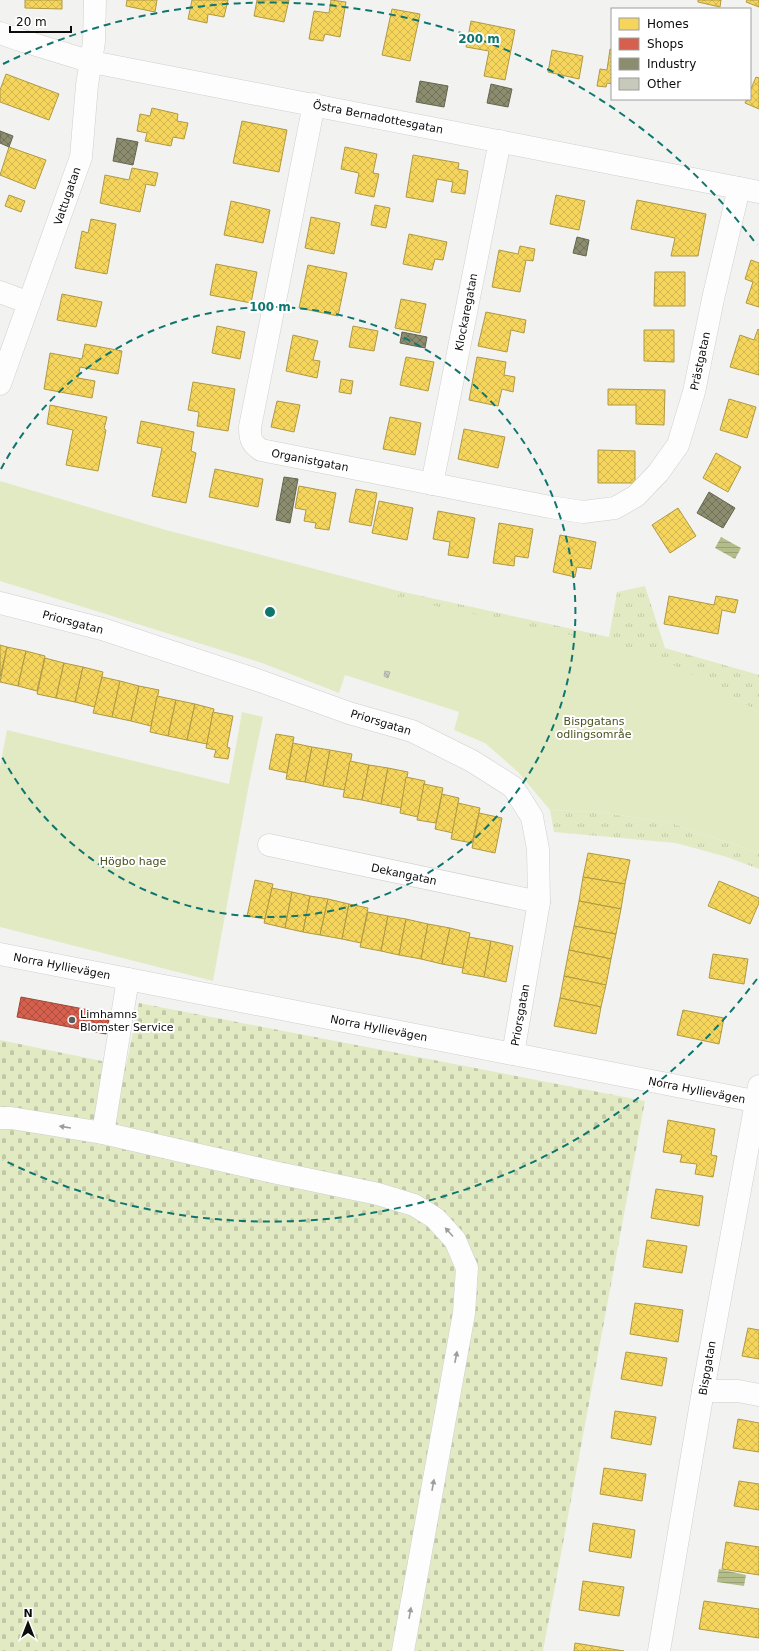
<svg xmlns="http://www.w3.org/2000/svg" width="759" height="1651" font-family="'DejaVu Sans',sans-serif">
  <style>
    .grass { fill: url(#grass-tufts) }
    .cemetery { fill: url(#cemetery-stones) }
    .green { fill: #e2eac4 }
    .water { fill: url(#water-rules) }
    .homes { fill: url(#homes-cross-hatch); stroke: #b09944 }
    .shops { fill: url(#shops-cross-hatch); stroke: #994739 }
    .industry { fill: url(#industry-cross-hatch); stroke: #656650 }
    .building { fill: url(#building-cross-hatch); stroke: #b2b3b1 }
    .lines { fill: none; stroke-linecap: round; stroke-linejoin: round }
    .minor-casing { stroke: #cecfcd; stroke-width: 23 }
    .minor { stroke: #fdfdfd; stroke-width: 22 }
    .oneway { fill: #9c9d9c }
    .ring { fill: none; stroke: #0f766e; stroke-width: 2; stroke-dasharray: 7 5 }
    .poi-dot { fill: #5c5d5c; stroke: #fff; stroke-width: 1.5 }
    .labels { text-anchor: middle; stroke-width: 4; stroke-linejoin: round; paint-order: stroke }
    .street-label { font-size: 11px; fill: #0b0c0b; stroke: #fff }
    .park-label { font-size: 11px; fill: #4a531d; stroke: #fff }
    .poi-label { font-size: 11px; fill: #0b0c0b; stroke: #fff; text-anchor: start }
    .centre { fill: #0f766e; stroke: #fff; stroke-width: 2 }
    .ring-label { font-size: 12px; text-anchor: middle; font-weight: bold; fill: #0f766e; stroke: #fff; stroke-width: 4; stroke-linejoin: round; paint-order: stroke }
  </style>
  <defs>
    <pattern id="grass-tufts" width="24" height="20" patternUnits="userSpaceOnUse"><rect width="24" height="20" fill="#e2eac4"/><path d="M3 7l-1-3M5 7V3M7 7l1-3M15 17l-1-3M17 17v-4M19 17l1-3" fill="none" stroke="#c1c8a7"/></pattern>
    <pattern id="cemetery-stones" width="16" height="16" patternUnits="userSpaceOnUse"><rect width="16" height="16" fill="#e2eac4"/><path d="M2 7V4a2 2 0 0 1 4 0v3zM10 15v-3a2 2 0 0 1 4 0v3z" fill="#c1c8a7"/></pattern>
    <pattern id="water-rules" width="6" height="5" patternUnits="userSpaceOnUse"><rect width="6" height="5" fill="#b3bd89"/><path d="M0 2.5h6" fill="none" stroke="#99a175"/></pattern>
    <pattern id="homes-cross-hatch" width="8" height="8" patternUnits="userSpaceOnUse"><rect width="8" height="8" fill="#f6d55c"/><path d="M0 0l8 8M0 8l8-8" fill="none" stroke="#d2b64f"/></pattern>
    <pattern id="shops-cross-hatch" width="8" height="8" patternUnits="userSpaceOnUse"><rect width="8" height="8" fill="#d6604d"/><path d="M0 0l8 8M0 8l8-8" fill="none" stroke="#ac4e3e"/></pattern>
    <pattern id="industry-cross-hatch" width="8" height="8" patternUnits="userSpaceOnUse"><rect width="8" height="8" fill="#8c8c6e"/><path d="M0 0l8 8M0 8l8-8" fill="none" stroke="#717159"/></pattern>
    <pattern id="building-cross-hatch" width="8" height="8" patternUnits="userSpaceOnUse"><rect width="8" height="8" fill="#c7cabb"/><path d="M0 0l8 8M0 8l8-8" fill="none" stroke="#aaac9f"/></pattern>
  </defs>
  <rect width="100%" height="100%" fill="#f2f3f1"/>
  <g class="grass">
    <polygon points="645,586 665,648 759,675 759,713 732,696 397,598 399,591 609,637 617,592"/>
    <polygon points="550,810 598,812 671,823 759,853 759,869 727,857 676,843 554,832"/>
  </g>
  <polygon class="cemetery" points="139,1003 645,1101 543,1651 0,1651 0,1040 126,1066"/>
  <g class="green">
    <polygon points="0,481 166,530 399,591 398,598 649,652 732,696 759,713 759,853 671,823 598,812 550,810 518,772 485,743 454,730 459,712 345,675 339,693 262,663 0,581"/>
    <polygon points="242,712 263,717 249,784 213,981 0,927 0,766 7,730 229,784"/>
  </g>
  <g class="water">
    <polygon points="721,537 741,548 735,559 715,548"/>
    <polygon points="719,1569 746,1575 744,1586 717,1582"/>
  </g>
  <g class="homes">
    <polygon points="25,0 62,0 62,9 25,8"/>
    <polygon points="127,0 157,0 155,12 126,6"/>
    <polygon points="192,0 228,0 224,17 208,14 207,23 188,19"/>
    <polygon points="257,0 289,0 284,22 254,16"/>
    <polygon points="331,0 346,2 340,37 325,34 323,41 309,39 314,11 329,13"/>
    <polygon points="698,0 721,0 720,7 698,2"/>
    <polygon points="747,0 759,0 759,7 746,2"/>
    <polygon points="392,9 420,14 410,61 382,55"/>
    <polygon points="471,21 515,30 505,80 484,76 489,51 466,47"/>
    <polygon points="610,49 612,50 612,84 607,83 606,87 597,86 600,69 607,70"/>
    <polygon points="552,50 583,56 579,79 548,72"/>
    <polygon points="6,74 59,94 49,120 0,102 0,90"/>
    <polygon points="756,77 759,78 759,109 745,103 747,99 750,99 750,91"/>
    <polygon points="152,108 178,114 177,121 188,123 184,139 173,137 171,146 145,141 147,133 137,131 140,114 150,116"/>
    <polygon points="242,121 287,130 279,172 233,163"/>
    <polygon points="9,147 46,160 35,189 0,175"/>
    <polygon points="345,147 377,154 373,173 379,174 374,197 355,193 359,173 341,169"/>
    <polygon points="413,155 459,163 458,169 468,171 465,194 451,192 453,182 437,179 433,202 406,197"/>
    <polygon points="132,168 158,173 155,186 146,184 140,212 100,203 105,175 129,180"/>
    <polygon points="9,195 25,201 21,212 5,206"/>
    <polygon points="556,195 585,201 579,230 550,224"/>
    <polygon points="637,200 706,214 698,256 671,256 675,238 631,229"/>
    <polygon points="231,201 270,210 263,243 224,235"/>
    <polygon points="375,205 390,208 386,228 371,225"/>
    <polygon points="311,217 340,223 334,254 305,248"/>
    <polygon points="91,219 116,224 107,274 75,268 82,231 88,233"/>
    <polygon points="409,234 447,242 443,260 435,259 432,270 403,264"/>
    <polygon points="520,246 535,249 533,261 526,260 520,292 492,287 499,250 518,254"/>
    <polygon points="751,260 759,263 759,307 746,303 753,282 745,279"/>
    <polygon points="216,264 257,272 251,303 210,295"/>
    <polygon points="308,265 347,273 338,316 299,308"/>
    <polygon points="655,272 685,272 685,306 654,306"/>
    <polygon points="62,294 102,302 96,327 57,320"/>
    <polygon points="401,299 426,304 420,333 395,328"/>
    <polygon points="486,312 526,320 524,333 511,330 507,352 478,346"/>
    <polygon points="217,326 245,332 240,359 212,353"/>
    <polygon points="353,326 378,331 374,351 349,347"/>
    <polygon points="758,329 759,330 759,375 730,367 740,335 754,340"/>
    <polygon points="644,330 674,330 674,362 644,361"/>
    <polygon points="293,335 318,341 313,360 320,361 317,378 286,371"/>
    <polygon points="85,344 122,351 118,374 80,367 78,378 95,381 92,398 44,389 50,353 82,359"/>
    <polygon points="406,357 434,362 428,391 400,385"/>
    <polygon points="477,357 506,362 504,375 515,377 513,392 502,389 498,406 469,400"/>
    <polygon points="341,379 353,381 351,394 339,392"/>
    <polygon points="193,382 235,389 228,431 197,426 199,412 188,410"/>
    <polygon points="608,389 665,390 664,425 636,424 636,405 608,405"/>
    <polygon points="729,399 756,407 747,438 720,430"/>
    <polygon points="277,401 300,405 294,432 271,427"/>
    <polygon points="50,405 107,417 104,429 106,430 98,471 66,465 73,430 47,424"/>
    <polygon points="390,417 421,423 415,455 383,449"/>
    <polygon points="141,421 194,432 191,451 196,453 186,503 152,496 162,448 137,443"/>
    <polygon points="464,429 505,437 498,468 458,459"/>
    <polygon points="598,450 635,451 635,483 598,483"/>
    <polygon points="716,453 741,467 728,492 703,478"/>
    <polygon points="215,469 263,479 258,507 209,497"/>
    <polygon points="299,486 336,493 329,530 315,528 316,523 304,521 306,510 295,508"/>
    <polygon points="356,489 377,493 371,526 349,522"/>
    <polygon points="379,501 413,508 407,540 372,533"/>
    <polygon points="678,508 696,536 670,553 652,525"/>
    <polygon points="438,511 475,518 468,558 448,555 450,542 433,539"/>
    <polygon points="499,523 533,529 528,558 515,556 514,566 493,563"/>
    <polygon points="560,535 596,542 591,569 577,567 575,577 553,572"/>
    <polygon points="669,596 714,605 716,596 738,600 735,613 722,610 718,634 664,624"/>
    <polygon points="0,645 7,647 0,677"/>
    <polygon points="7,647 26,651 18,686 0,682"/>
    <polygon points="26,651 45,656 37,691 18,686"/>
    <polygon points="45,658 64,663 56,698 37,694"/>
    <polygon points="64,663 83,667 75,702 56,698"/>
    <polygon points="83,667 103,672 95,707 75,702"/>
    <polygon points="102,677 120,681 112,717 93,713"/>
    <polygon points="120,681 139,686 131,721 112,717"/>
    <polygon points="139,686 159,690 151,726 131,721"/>
    <polygon points="157,696 176,700 168,736 150,732"/>
    <polygon points="176,700 195,704 187,740 168,736"/>
    <polygon points="195,704 214,709 207,744 187,740"/>
    <polygon points="213,712 233,716 227,747 230,748 228,759 214,757 216,750 206,748"/>
    <polygon points="276,734 294,737 287,773 269,769"/>
    <polygon points="293,743 312,747 305,782 286,779"/>
    <polygon points="312,747 330,750 323,786 305,782"/>
    <polygon points="330,750 352,754 345,790 323,786"/>
    <polygon points="350,761 369,765 362,800 343,797"/>
    <polygon points="369,765 388,768 381,804 362,800"/>
    <polygon points="388,768 408,772 401,808 381,804"/>
    <polygon points="406,777 425,781 418,817 400,813"/>
    <polygon points="424,784 443,788 436,823 417,820"/>
    <polygon points="442,794 459,798 453,833 435,829"/>
    <polygon points="458,803 480,808 472,843 451,839"/>
    <polygon points="479,813 502,818 495,853 472,848"/>
    <polygon points="588,853 630,860 625,884 583,877"/>
    <polygon points="583,877 625,884 621,909 579,901"/>
    <polygon points="255,880 273,884 265,919 247,916"/>
    <polygon points="719,881 759,898 759,903 750,924 708,906"/>
    <polygon points="272,888 292,892 285,928 264,923"/>
    <polygon points="292,892 310,896 303,932 285,928"/>
    <polygon points="310,896 328,899 320,935 303,932"/>
    <polygon points="328,899 349,904 342,939 320,935"/>
    <polygon points="579,901 621,909 616,934 574,926"/>
    <polygon points="349,904 368,908 361,943 342,939"/>
    <polygon points="368,912 388,916 381,951 360,947"/>
    <polygon points="388,916 406,919 399,955 381,951"/>
    <polygon points="406,919 428,924 421,959 399,955"/>
    <polygon points="428,924 450,928 442,964 421,959"/>
    <polygon points="574,926 616,934 611,959 569,950"/>
    <polygon points="450,928 470,933 463,968 442,964"/>
    <polygon points="469,937 491,941 484,977 462,973"/>
    <polygon points="491,941 513,946 506,982 484,977"/>
    <polygon points="569,950 611,959 606,985 564,976"/>
    <polygon points="713,954 748,959 744,984 709,978"/>
    <polygon points="564,976 606,985 601,1007 560,998"/>
    <polygon points="560,998 601,1007 596,1034 554,1026"/>
    <polygon points="683,1010 724,1018 719,1044 677,1035"/>
    <polygon points="668,1120 715,1129 711,1155 717,1156 713,1177 695,1174 697,1164 680,1162 682,1155 663,1152"/>
    <polygon points="656,1189 703,1196 699,1226 651,1218"/>
    <polygon points="647,1240 687,1246 682,1273 643,1267"/>
    <polygon points="635,1303 683,1310 678,1342 630,1334"/>
    <polygon points="748,1328 759,1330 759,1359 742,1356"/>
    <polygon points="626,1352 667,1358 662,1386 621,1379"/>
    <polygon points="615,1411 656,1417 651,1445 611,1438"/>
    <polygon points="738,1419 759,1423 759,1452 733,1448"/>
    <polygon points="604,1468 646,1474 642,1501 600,1494"/>
    <polygon points="739,1481 759,1484 759,1510 734,1506"/>
    <polygon points="593,1523 635,1530 631,1558 589,1551"/>
    <polygon points="726,1542 759,1547 759,1575 722,1569"/>
    <polygon points="583,1581 624,1587 619,1616 579,1610"/>
    <polygon points="704,1601 759,1609 759,1638 699,1629"/>
    <polygon points="575,1643 624,1651 574,1651"/>
  </g>
  <polygon class="shops" points="21,997 110,1014 106,1034 17,1017"/>
  <g class="industry">
    <polygon points="420,81 448,86 444,107 416,102"/>
    <polygon points="491,84 512,89 508,107 487,103"/>
    <polygon points="0,131 13,136 9,147 0,143"/>
    <polygon points="117,138 138,142 133,165 113,161"/>
    <polygon points="577,237 589,240 586,256 573,253"/>
    <polygon points="402,332 427,337 425,348 400,343"/>
    <polygon points="284,477 298,479 290,523 276,520"/>
    <polygon points="709,492 735,508 723,528 697,513"/>
  </g>
  <polygon class="building" points="385,671 390,672 388,678 384,676"/>
  <g class="lines">
    <defs>
      <g id="minor">
        <polyline points="0,33 20,40 92,62 759,192"/>
        <path d="M 314,104 L 250,427 C 250,439 251,443 261,450 L 550,507 L 583,512 L 615,508 L 636,496 L 658,473 L 678,445 L 694,392 L 713,299 L 739,188"/>
        <polyline points="0,292 29,303"/>
        <polyline points="0,384 81,157 87,85 94,42 95,0"/>
        <polyline points="432,484 500,141"/>
        <polyline points="0,603 102,629 260,681 349,713 412,731 472,761 513,787 532,817 538,849 539,902 513,1054"/>
        <polyline points="269,845 539,902"/>
        <polyline points="0,954 759,1102"/>
        <polyline points="0,1118 11,1118 103,1133 273,1172 378,1194 414,1205 435,1218 455,1240 467,1268 464,1313 403,1651"/>
        <polyline points="103,1133 128,979"/>
        <polyline points="703,1391 738,1391 759,1395"/>
        <polyline points="659,1651 703,1391 759,1086"/>
      </g>
    </defs>
    <use href="#minor" class="minor-casing"/>
    <use href="#minor" class="minor"/>
  </g>
  <defs><path id="oneway-solid" d="M-6-.8H1V-3.2L6.5 0L1 3.2V.8H-6Z"/></defs>
  <g class="oneway">
    <use href="#oneway-solid" transform="translate(65 1127) rotate(-171)"/>
    <use href="#oneway-solid" transform="translate(449 1232) rotate(-132)"/>
    <use href="#oneway-solid" transform="translate(456 1357) rotate(-79)"/>
    <use href="#oneway-solid" transform="translate(433 1485) rotate(-80)"/>
    <use href="#oneway-solid" transform="translate(410 1613) rotate(-80)"/>
  </g>
  <g class="ring">
    <path d="M1 469A305 305 0 1 1 1 755"/>
    <path d="M757 979A610 610 0 0 1 3 1160M3 64A610 610 0 0 1 757 245"/>
  </g>
  <circle class="poi-dot" cx="72" cy="1020" r="4"/>
  <g class="labels">
    <g class="street-label">
      <text transform="translate(378 117) rotate(11)" y="4">Östra Bernadottesgatan</text>
      <text transform="translate(67 196) rotate(-71)" y="4">Vattugatan</text>
      <text transform="translate(466 312) rotate(-79)" y="4">Klockaregatan</text>
      <text transform="translate(700 361) rotate(-78)" y="4">Prästgatan</text>
      <text transform="translate(310 460) rotate(11)" y="4">Organistgatan</text>
      <text transform="translate(73 622) rotate(15)" y="4">Priorsgatan</text>
      <text transform="translate(381 722) rotate(17)" y="4">Priorsgatan</text>
      <text transform="translate(404 874) rotate(12)" y="4">Dekangatan</text>
      <text transform="translate(62 966) rotate(11)" y="4">Norra Hyllievägen</text>
      <text transform="translate(520 1015) rotate(-80)" y="4">Priorsgatan</text>
      <text transform="translate(379 1028) rotate(11)" y="4">Norra Hyllievägen</text>
      <text transform="translate(697 1090) rotate(11)" y="4">Norra Hyllievägen</text>
      <text transform="translate(707 1368) rotate(-80)" y="4">Bispgatan</text>
    </g>
    <g class="park-label">
      <text x="594" y="725">Bispgatans<tspan x="594" dy="13">odlingsområe</tspan></text>
      <text x="133" y="865">Högbo hage</text>
    </g>
    <g class="poi-label">
      <text x="80" y="1018">Limhamns<tspan x="80" dy="13">Blomster Service</tspan></text>
    </g>
  </g>
  <circle cx="270" cy="612" r="6" class="centre"/>
  <g class="ring-label">
    <text x="479" y="43">200 m</text>
    <text x="270" y="311">100 m</text>
  </g>
  <rect x="611" y="8" width="140" height="92" fill="#ffffff" stroke="#9d9e9d"/>
  <rect x="619" y="18" width="20" height="12" fill="#f6d55c" stroke="#9d9e9d"/>
  <text x="647" y="28" font-size="12" fill="#0b0c0b">Homes</text>
  <rect x="619" y="38" width="20" height="12" fill="#d6604d" stroke="#9d9e9d"/>
  <text x="647" y="48" font-size="12" fill="#0b0c0b">Shops</text>
  <rect x="619" y="58" width="20" height="12" fill="#8c8c6e" stroke="#9d9e9d"/>
  <text x="647" y="68" font-size="12" fill="#0b0c0b">Industry</text>
  <rect x="619" y="78" width="20" height="12" fill="#c7cabb" stroke="#9d9e9d"/>
  <text x="647" y="88" font-size="12" fill="#0b0c0b">Other</text>
  <g transform="translate(28 1623)" stroke="#ffffff" stroke-width="3" paint-order="stroke">
  <path d="M0-3L7 15L0 10L-7 15Z" fill="#0b0c0b"/>
  <text y="-6" font-size="11" font-weight="bold" text-anchor="middle" fill="#0b0c0b">N</text>
  </g>
  <path d="M10 26v6h61v-6" fill="none" stroke="#0b0c0b" stroke-width="2"/>
  <text x="16" y="26" font-size="12" fill="#0b0c0b" stroke="#ffffff" stroke-width="3" paint-order="stroke">20 m</text>
</svg>
